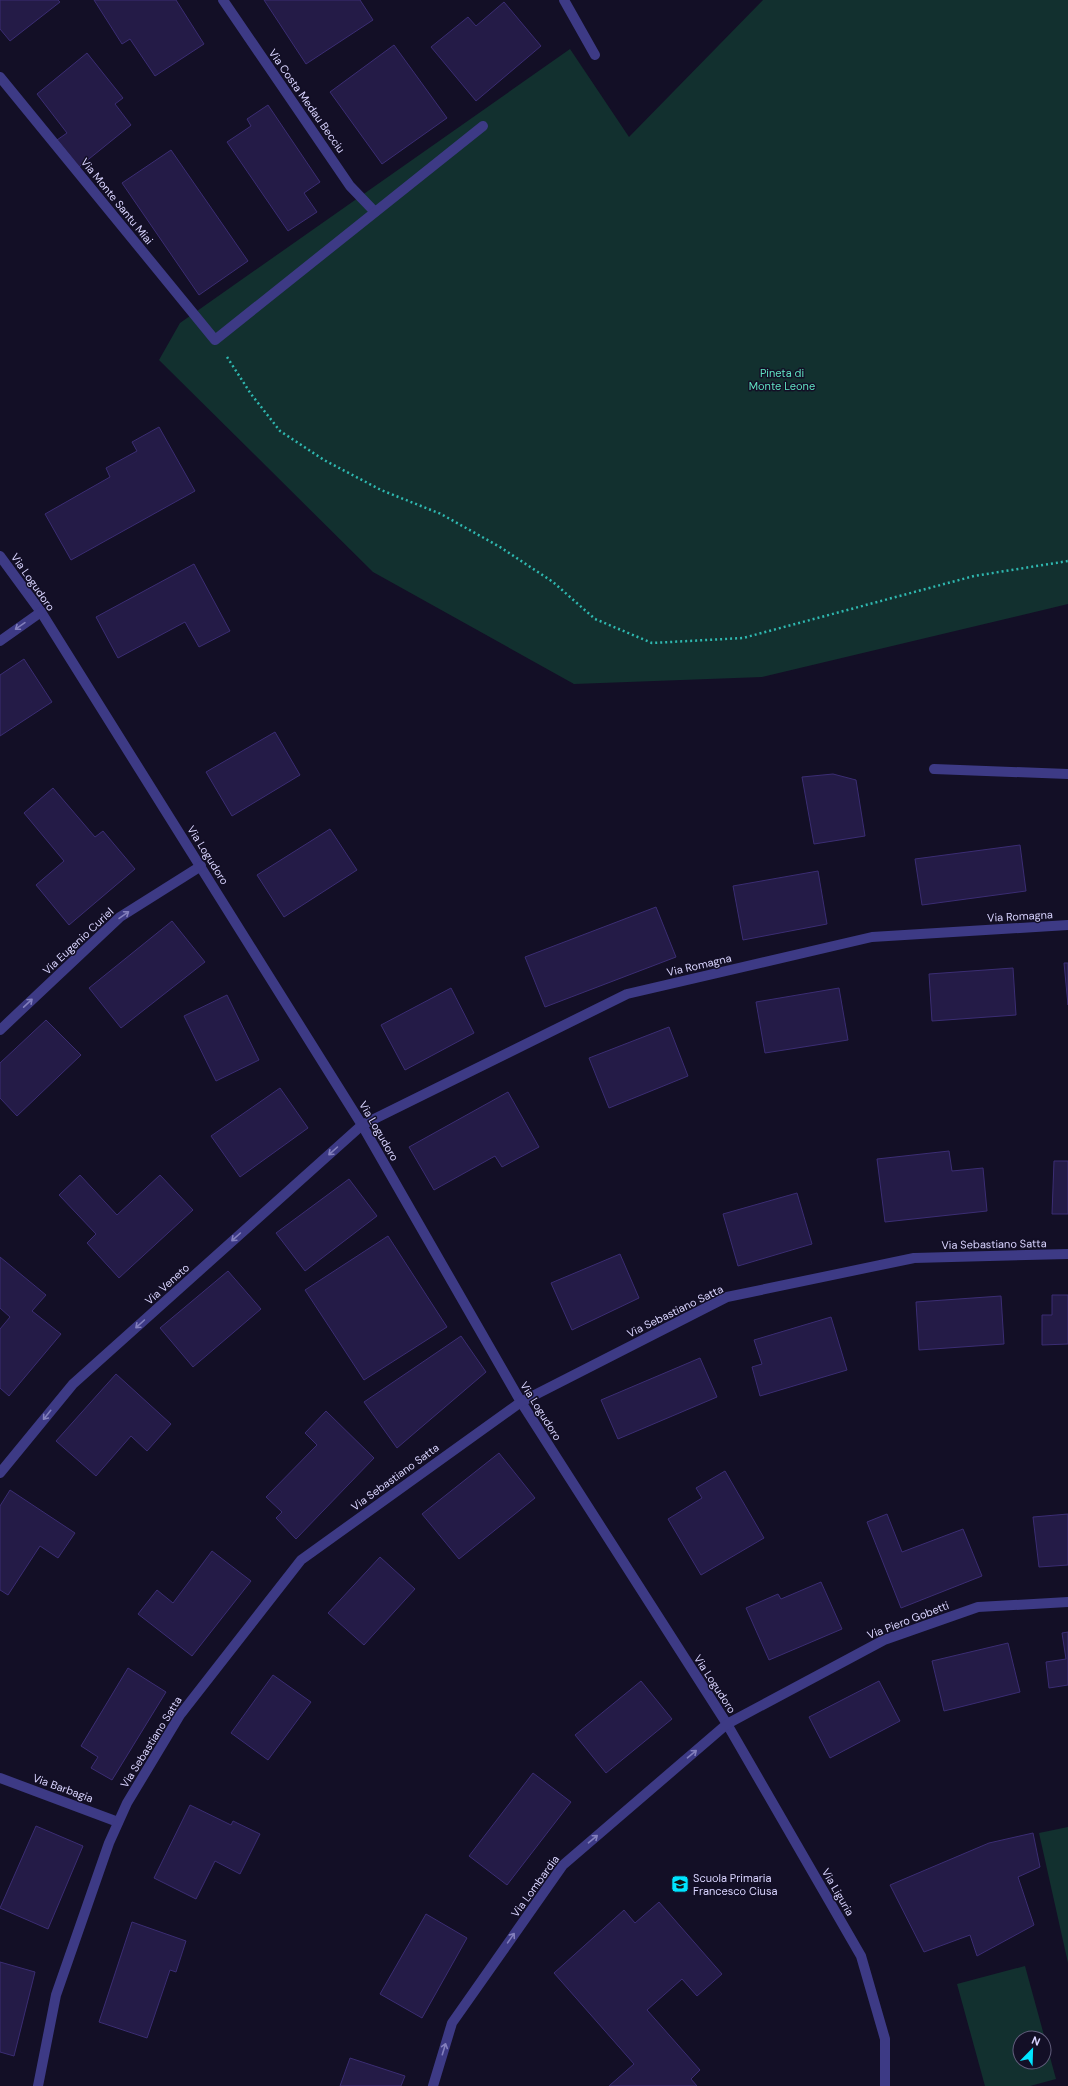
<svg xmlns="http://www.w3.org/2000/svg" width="1068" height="2086" font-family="'DM Sans',sans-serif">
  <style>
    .green { fill: #12302f; fill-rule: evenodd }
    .building { fill: #241b47; stroke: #3b2d73 }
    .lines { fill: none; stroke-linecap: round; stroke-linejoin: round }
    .path { stroke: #2fb8b0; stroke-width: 2.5; stroke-dasharray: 2 3; stroke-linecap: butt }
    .minor { stroke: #3d3a85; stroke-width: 10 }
    .oneway { stroke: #837fbc }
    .labels { text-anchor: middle; stroke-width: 3; stroke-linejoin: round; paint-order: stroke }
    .street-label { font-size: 11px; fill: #d9d4ff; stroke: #130f26 }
    .park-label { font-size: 11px; fill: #5fe0c0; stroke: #130f26 }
    .poi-label { font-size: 11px; fill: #d9d4ff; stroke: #130f26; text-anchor: start }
  </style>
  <rect width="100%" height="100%" fill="#130f26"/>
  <g class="green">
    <polygon points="763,0 1068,0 1068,604 762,677 574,684 373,572 159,360 180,323 570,49 629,137"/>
    <polygon points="1068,1827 1068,1963 1039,1833"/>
    <path d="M 1025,1966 L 1056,2079 L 1030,2086 L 985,2086 L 957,1984 ZM 1020,2038 L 1044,2038 L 1044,2062 L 1020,2062 Z"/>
  </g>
  <g class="building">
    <polygon points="0,0 58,0 60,2 10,41 0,29"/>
    <polygon points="94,0 176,0 204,44 155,76 130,39 122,44"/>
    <polygon points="264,0 360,0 373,20 306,64"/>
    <polygon points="504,2 541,46 476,101 431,47 468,17 476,26"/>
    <polygon points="394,45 447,118 382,164 330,92"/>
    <polygon points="87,53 123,98 115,104 131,125 79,167 57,140 67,133 37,94"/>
    <polygon points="268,105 320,182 304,193 317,212 288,231 227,142 251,126 247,119"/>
    <polygon points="171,150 248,261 199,295 122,183"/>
    <polygon points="159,427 195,491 71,560 45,514 110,477 106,468 137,451 132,442"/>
    <polygon points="194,564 230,631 199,647 185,622 118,658 96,617"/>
    <polygon points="24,659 52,702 0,736 0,675"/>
    <polygon points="275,732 300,775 232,816 206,772"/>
    <polygon points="833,774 856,780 865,836 814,844 802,777"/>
    <polygon points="53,788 95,837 103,831 135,869 69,925 36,885 64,861 24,813"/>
    <polygon points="330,829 357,870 284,917 257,875"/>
    <polygon points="1020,845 1026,891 922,905 915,859"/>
    <polygon points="818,871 827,924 743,940 733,886"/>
    <polygon points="656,907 676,957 545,1007 525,957"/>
    <polygon points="172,921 205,962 121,1028 89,988"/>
    <polygon points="1064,963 1068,963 1068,1005"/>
    <polygon points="1013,968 1016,1015 932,1021 929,974"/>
    <polygon points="451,988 474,1033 405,1070 381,1025"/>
    <polygon points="839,988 848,1040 765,1053 756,1002"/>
    <polygon points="227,995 259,1060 216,1081 184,1016"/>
    <polygon points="46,1020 81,1055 17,1116 0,1098 0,1063"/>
    <polygon points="669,1027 688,1076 609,1108 589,1058"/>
    <polygon points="280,1088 308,1128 240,1177 211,1136"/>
    <polygon points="508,1092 539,1147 502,1167 495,1156 434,1190 409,1147"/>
    <polygon points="949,1151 952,1171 983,1168 987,1211 885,1222 877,1159"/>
    <polygon points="1054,1161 1068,1161 1068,1214 1052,1214"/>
    <polygon points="80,1175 117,1215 160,1175 193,1210 119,1278 87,1243 96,1234 59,1195"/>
    <polygon points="349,1179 377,1216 305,1271 276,1233"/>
    <polygon points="797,1193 812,1244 738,1266 723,1214"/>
    <polygon points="388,1236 447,1327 364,1380 305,1290"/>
    <polygon points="620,1254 639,1298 572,1330 551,1283"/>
    <polygon points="0,1257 46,1295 32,1311 61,1334 9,1396 0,1388 0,1329 10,1317 0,1308"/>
    <polygon points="228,1271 261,1309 193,1367 160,1328"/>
    <polygon points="1052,1295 1068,1295 1068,1344 1042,1345 1042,1315 1052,1315"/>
    <polygon points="1001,1296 1004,1344 919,1350 916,1302"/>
    <polygon points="831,1317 847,1370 760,1396 752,1367 762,1364 754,1340"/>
    <polygon points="461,1336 486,1372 397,1448 364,1402"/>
    <polygon points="700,1358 717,1397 618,1439 601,1400"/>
    <polygon points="116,1374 171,1424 147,1451 131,1436 96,1476 56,1441"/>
    <polygon points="326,1411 374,1458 296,1539 276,1518 282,1512 266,1497 317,1445 305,1433"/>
    <polygon points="499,1453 535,1498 459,1559 422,1514"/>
    <polygon points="725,1471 764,1538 701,1575 668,1519 702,1498 696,1488"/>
    <polygon points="10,1490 75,1533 58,1558 40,1546 8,1595 0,1590 0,1506"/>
    <polygon points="887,1514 902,1552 963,1529 982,1576 901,1608 867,1522"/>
    <polygon points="1068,1514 1068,1565 1039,1567 1033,1517"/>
    <polygon points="212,1551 251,1581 192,1656 138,1614 157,1590 173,1603"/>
    <polygon points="380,1557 415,1589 364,1645 328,1613"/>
    <polygon points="821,1582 842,1629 769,1660 746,1608 778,1594 781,1599"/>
    <polygon points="1068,1632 1068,1685 1049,1688 1046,1662 1066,1659 1062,1633"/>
    <polygon points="1008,1643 1020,1692 944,1711 932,1661"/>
    <polygon points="128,1668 166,1692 112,1780 91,1768 98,1757 81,1746"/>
    <polygon points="273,1675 311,1702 268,1760 231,1733"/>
    <polygon points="641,1681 672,1719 606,1773 575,1735"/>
    <polygon points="879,1681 900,1721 830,1758 809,1717"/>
    <polygon points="533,1773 571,1802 507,1885 469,1856"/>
    <polygon points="190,1805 231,1825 233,1821 260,1834 240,1874 215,1861 196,1899 154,1878"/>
    <polygon points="36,1826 83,1846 48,1929 0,1908"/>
    <polygon points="1033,1833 1040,1867 1018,1877 1034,1925 977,1956 970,1935 924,1952 890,1885 989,1843"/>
    <polygon points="659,1902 722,1974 697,1996 682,1979 647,2010 700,2070 691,2079 697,2086 609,2086 634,2064 554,1973 624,1910 635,1923"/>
    <polygon points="426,1914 467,1938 422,2018 380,1994"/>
    <polygon points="132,1922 186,1941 176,1972 170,1970 147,2038 99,2022"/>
    <polygon points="0,1962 35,1972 14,2056 0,2052"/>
    <polygon points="350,2058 405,2076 401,2086 340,2086"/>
  </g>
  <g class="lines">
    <polyline class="path" points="227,357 251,394 280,431 324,460 381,490 441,514 500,547 553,582 595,619 652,643 743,638 974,576 1068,561"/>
    <g class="minor">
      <polyline points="223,0 350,186 375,212"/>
      <polyline points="564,0 595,55"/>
      <polyline points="0,77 215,340 483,126"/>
      <polyline points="0,556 41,612 362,1125 521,1402 727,1724 861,1956 885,2039 885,2086"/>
      <polyline points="0,641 41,612"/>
      <polyline points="934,769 1068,774"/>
      <polyline points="0,1030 120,917 201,866"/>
      <polyline points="0,1473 73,1384 362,1125 627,994 872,937 1068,925"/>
      <polyline points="0,1778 118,1822"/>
      <polyline points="38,2086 56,1995 109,1843 127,1803 180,1715 301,1560 521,1402 727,1297 914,1258 1068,1254"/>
      <polyline points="433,2086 452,2023 563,1865 727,1724 884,1640 978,1607 1068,1602"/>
    </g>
  </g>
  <defs><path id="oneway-shaft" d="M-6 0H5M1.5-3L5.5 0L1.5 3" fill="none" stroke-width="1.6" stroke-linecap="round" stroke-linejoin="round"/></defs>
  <g class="oneway">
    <use href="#oneway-shaft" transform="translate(20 626) rotate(145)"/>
    <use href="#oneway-shaft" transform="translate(124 915) rotate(-35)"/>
    <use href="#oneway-shaft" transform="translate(28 1003) rotate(-43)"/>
    <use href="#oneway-shaft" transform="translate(333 1151) rotate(138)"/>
    <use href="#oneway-shaft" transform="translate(236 1237) rotate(138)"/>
    <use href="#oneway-shaft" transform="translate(140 1324) rotate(138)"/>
    <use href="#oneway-shaft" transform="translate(47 1415) rotate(129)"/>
    <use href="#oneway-shaft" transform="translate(692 1754) rotate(-40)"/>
    <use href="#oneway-shaft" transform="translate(593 1839) rotate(-40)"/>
    <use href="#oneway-shaft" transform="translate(511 1938) rotate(-55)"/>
    <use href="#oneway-shaft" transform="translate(444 2049) rotate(-73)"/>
  </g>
  <defs>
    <symbol id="school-square" viewBox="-11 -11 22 22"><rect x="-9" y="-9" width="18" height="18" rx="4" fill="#00e5ff" stroke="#130f26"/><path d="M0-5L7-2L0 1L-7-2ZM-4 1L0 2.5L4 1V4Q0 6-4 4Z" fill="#111"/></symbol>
  </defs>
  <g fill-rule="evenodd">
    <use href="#school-square" x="670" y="1874" width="20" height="20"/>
  </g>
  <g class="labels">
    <g class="street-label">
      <text transform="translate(307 101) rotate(55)" y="4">Via Costa Medau Becciu</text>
      <text transform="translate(117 201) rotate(51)" y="4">Via Monte Santu Miai</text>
      <text transform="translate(33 582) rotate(55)" y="4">Via Logudoro</text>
      <text transform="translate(208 855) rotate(58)" y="4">Via Logudoro</text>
      <text transform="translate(1020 916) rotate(-3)" y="4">Via Romagna</text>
      <text transform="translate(78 941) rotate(-43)" y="4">Via Eugenio Curiel</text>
      <text transform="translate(699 965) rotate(-13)" y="4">Via Romagna</text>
      <text transform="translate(379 1131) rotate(60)" y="4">Via Logudoro</text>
      <text transform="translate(994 1244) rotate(-1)" y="4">Via Sebastiano Satta</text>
      <text transform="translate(167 1284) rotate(-42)" y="4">Via Veneto</text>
      <text transform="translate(675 1311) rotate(-26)" y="4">Via Sebastiano Satta</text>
      <text transform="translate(541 1411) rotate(58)" y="4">Via Logudoro</text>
      <text transform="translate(395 1477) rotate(-36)" y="4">Via Sebastiano Satta</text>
      <text transform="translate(908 1620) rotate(-21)" y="4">Via Piero Gobetti</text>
      <text transform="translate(715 1684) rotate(57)" y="4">Via Logudoro</text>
      <text transform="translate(151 1742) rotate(-58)" y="4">Via Sebastiano Satta</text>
      <text transform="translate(63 1788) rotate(20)" y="4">Via Barbagia</text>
      <text transform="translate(535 1886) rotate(-54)" y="4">Via Lombardia</text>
      <text transform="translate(838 1892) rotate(60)" y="4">Via Liguria</text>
    </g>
    <g class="park-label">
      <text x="782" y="377">Pineta di<tspan x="782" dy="13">Monte Leone</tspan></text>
    </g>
    <g class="poi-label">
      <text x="693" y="1882">Scuola Primaria<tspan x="693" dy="13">Francesco Ciusa</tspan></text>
    </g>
  </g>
  <g transform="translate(1032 2050) rotate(23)"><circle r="19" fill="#130f26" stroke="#625e7d"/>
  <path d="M0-3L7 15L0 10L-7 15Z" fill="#00e5ff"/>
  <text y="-6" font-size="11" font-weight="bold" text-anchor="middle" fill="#d9d4ff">N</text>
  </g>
</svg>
